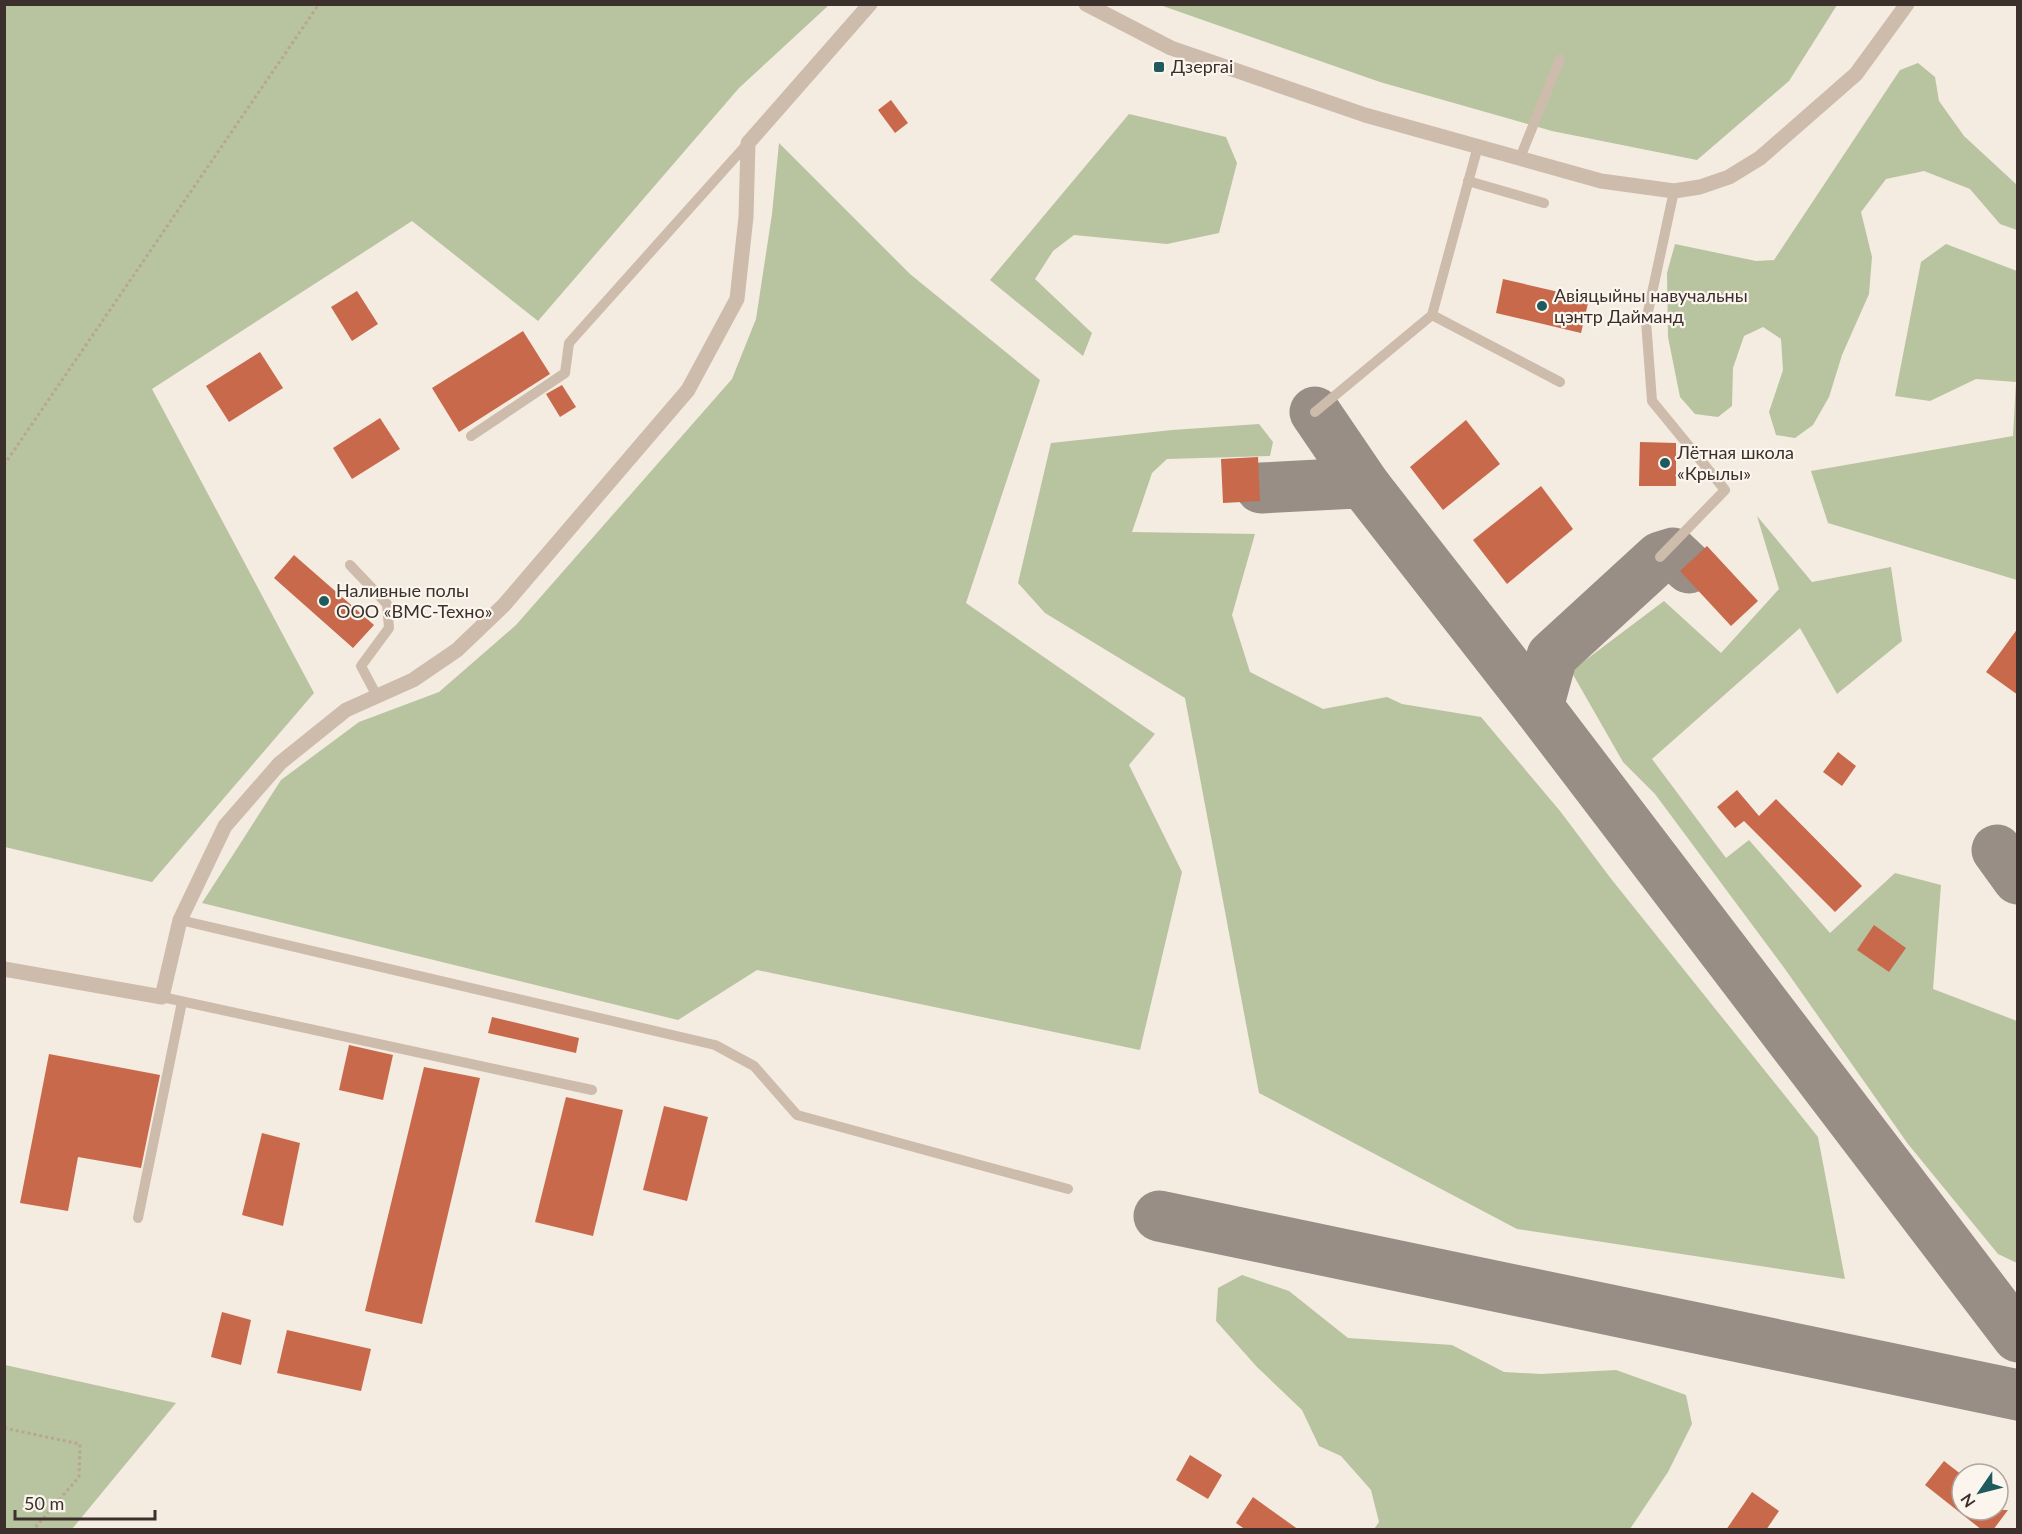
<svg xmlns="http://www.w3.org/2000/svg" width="2022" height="1534" font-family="Lato,sans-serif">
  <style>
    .green { fill: #b8c4a0 }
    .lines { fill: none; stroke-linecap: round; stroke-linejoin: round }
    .taxiway { stroke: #988e86; stroke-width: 51 }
    .building { fill: #c8694b }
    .path { stroke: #b9a596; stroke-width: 3; stroke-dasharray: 3 3; stroke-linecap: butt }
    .service { stroke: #cdbbac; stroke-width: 10 }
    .minor { stroke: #cdbbac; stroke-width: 15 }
    .tertiary { stroke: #cdbbac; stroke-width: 15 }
    .poi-dot { fill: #1f5a5e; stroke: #fbf5ee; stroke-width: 2 }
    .labels { text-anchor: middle; stroke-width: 4.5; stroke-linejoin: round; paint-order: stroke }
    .poi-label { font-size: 18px; fill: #3b302b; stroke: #fbf5ee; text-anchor: start }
  </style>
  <rect width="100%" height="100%" fill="#f4ebe1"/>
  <g class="green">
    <polygon points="5,4 829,5 739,88 538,321 412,221 152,389 314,693 152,882 5,847"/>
    <polygon points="1160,5 1837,5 1789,81 1697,160 1552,131 1380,82"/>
    <polygon points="1918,63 1935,77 1939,101 1964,136 2017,185 2017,230 2000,224 1970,189 1924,171 1886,179 1861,212 1872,257 1869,294 1842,355 1829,397 1813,425 1795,438 1776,435 1769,412 1783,370 1781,339 1763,327 1744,336 1733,368 1732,406 1718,417 1695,414 1680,397 1668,337 1667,273 1675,244 1756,261 1774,260 1900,70"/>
    <polygon points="1129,114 1226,137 1237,163 1219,233 1167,244 1074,235 1053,251 1035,279 1092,333 1083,356 990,280"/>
    <polygon points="779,143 910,274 1040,380 966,603 1155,734 1129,765 1182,872 1140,1050 757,970 678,1020 202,903 281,780 359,722 439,692 516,625 732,379 756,319 772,214"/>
    <polygon points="1946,244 2017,271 2017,580 1828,523 1811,471 2013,436 2016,382 1976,379 1930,401 1895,396 1921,262"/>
    <polygon points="1259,424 1273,442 1270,456 1167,459 1152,473 1132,532 1255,534 1232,615 1250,672 1323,709 1387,697 1402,704 1481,717 1560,811 1612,880 1818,1137 1845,1279 1517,1229 1259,1093 1185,698 1045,613 1018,583 1051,443 1172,430"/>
    <polygon points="1757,516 1812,582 1891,567 1902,641 1837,694 1800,628 1652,759 1726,858 1749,840 1830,933 1895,873 1941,885 1933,989 2017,1021 2017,1263 1998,1254 1908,1144 1785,969 1655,794 1623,762 1571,671 1664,601 1721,653 1779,589"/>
    <polygon points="1242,1275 1289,1291 1348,1338 1452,1345 1504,1372 1541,1374 1616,1370 1686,1395 1692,1424 1668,1472 1630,1529 1374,1529 1379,1522 1371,1490 1341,1456 1319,1446 1302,1410 1257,1367 1216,1321 1218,1288"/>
    <polygon points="5,1365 176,1403 72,1529 5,1529"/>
  </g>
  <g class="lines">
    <g class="taxiway">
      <polyline points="1315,412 1366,487 1538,707 2018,1337"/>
      <polyline points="1261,488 1356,483 1366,487"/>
      <polyline points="1538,707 1552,656 1660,557 1673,553 1689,568"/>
      <polyline points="1997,850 2018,879"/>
      <polyline points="1159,1216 2018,1395"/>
    </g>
  </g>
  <g class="building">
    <polygon points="891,100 908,123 895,133 878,110"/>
    <polygon points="1503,279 1589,299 1581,333 1496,313"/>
    <polygon points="357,291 378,324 352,341 331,307"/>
    <polygon points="523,331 550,374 459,432 432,388"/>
    <polygon points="260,352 283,388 229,422 206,386"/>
    <polygon points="562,385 576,407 560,417 546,394"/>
    <polygon points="380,418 400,449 352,479 333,448"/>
    <polygon points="1466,420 1500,464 1443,510 1410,467"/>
    <polygon points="1640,442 1676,443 1676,486 1639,486"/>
    <polygon points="1258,457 1260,501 1223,503 1221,459"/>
    <polygon points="1541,486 1573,529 1507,584 1473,540"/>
    <polygon points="1707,546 1758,601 1731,626 1680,571"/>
    <polygon points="294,555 374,625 353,648 274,578"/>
    <polygon points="2018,628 2018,695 1986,672"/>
    <polygon points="1838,752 1856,766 1842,786 1823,772"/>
    <polygon points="1737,790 1759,816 1776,799 1862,886 1835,912 1744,821 1735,828 1717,807"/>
    <polygon points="1874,925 1906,948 1889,972 1857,950"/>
    <polygon points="492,1017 579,1038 576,1053 488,1033"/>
    <polygon points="349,1045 393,1055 383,1100 339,1090"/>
    <polygon points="49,1054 160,1075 141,1168 78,1157 68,1211 20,1203"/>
    <polygon points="424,1067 480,1078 422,1324 365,1311"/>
    <polygon points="566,1097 623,1110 593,1236 535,1222"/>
    <polygon points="664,1106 708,1117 687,1201 643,1190"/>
    <polygon points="262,1133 300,1143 283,1226 242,1215"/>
    <polygon points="222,1312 251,1320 241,1365 211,1357"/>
    <polygon points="287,1330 371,1349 361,1391 277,1373"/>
    <polygon points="1190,1455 1222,1475 1208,1499 1176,1480"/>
    <polygon points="1944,1461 1962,1475 1962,1510 2008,1510 1993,1530 1982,1530 1925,1485"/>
    <polygon points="1752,1492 1779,1511 1766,1530 1726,1530"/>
    <polygon points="1253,1497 1299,1530 1246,1530 1236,1523"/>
  </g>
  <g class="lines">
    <g class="path">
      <polyline points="4,465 319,4"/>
      <polyline points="4,1428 80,1444 79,1477 33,1530"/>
    </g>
    <g class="service">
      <polyline points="1520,158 1560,59"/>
      <polyline points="1468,181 1544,203"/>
      <polyline points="1432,315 1560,382"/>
      <polyline points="1315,412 1432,315 1478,146"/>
      <polyline points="471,436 565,373 569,343 748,143"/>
      <polyline points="1660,557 1725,490 1652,401 1646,321 1674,191"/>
      <polyline points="350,565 387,604 389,628 361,666 378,698"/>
      <polyline points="180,920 715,1045 754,1066 797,1115 1068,1189"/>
      <polyline points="162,997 592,1090"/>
      <polyline points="138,1218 182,1002"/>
    </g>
    <polyline class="minor" points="4,969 162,997 180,920 225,826 280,763 346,710 413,680 457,650 504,605 688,390 737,299 746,217 748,143 870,4"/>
    <polyline class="tertiary" points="1086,4 1171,48 1365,115 1601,181 1674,191 1700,187 1729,177 1760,158 1856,74 1907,4"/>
  </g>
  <g class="poi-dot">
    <rect x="1153" y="61" width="12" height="12" rx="3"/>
    <circle cx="1542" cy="306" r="6"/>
    <circle cx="1665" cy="463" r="6"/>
    <circle cx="324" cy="601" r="6"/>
  </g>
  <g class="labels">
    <g class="poi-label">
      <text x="1171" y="73">Дзергаі</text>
      <text x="1554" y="302">Авіяцыйны навучальны<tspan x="1554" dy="21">цэнтр Дайманд</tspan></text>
      <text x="1677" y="459">Лётная школа<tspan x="1677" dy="21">«Крылы»</tspan></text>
      <text x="336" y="597">Наливные полы<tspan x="336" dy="21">ООО «ВМС-Техно»</tspan></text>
    </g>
  </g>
  <rect width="2022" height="1534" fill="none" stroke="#3b302b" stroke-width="12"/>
  <g transform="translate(1980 1492) rotate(235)"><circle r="28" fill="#fbf5ee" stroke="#aea6a0" stroke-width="1.5"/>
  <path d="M0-4.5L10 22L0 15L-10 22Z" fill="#1f5a5e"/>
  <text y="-9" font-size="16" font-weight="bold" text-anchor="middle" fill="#3b302b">N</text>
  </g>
  <path d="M15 1510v9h140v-9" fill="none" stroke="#3b302b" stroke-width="3"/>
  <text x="24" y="1510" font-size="18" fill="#3b302b" stroke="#fbf5ee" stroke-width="4.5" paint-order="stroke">50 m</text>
</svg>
